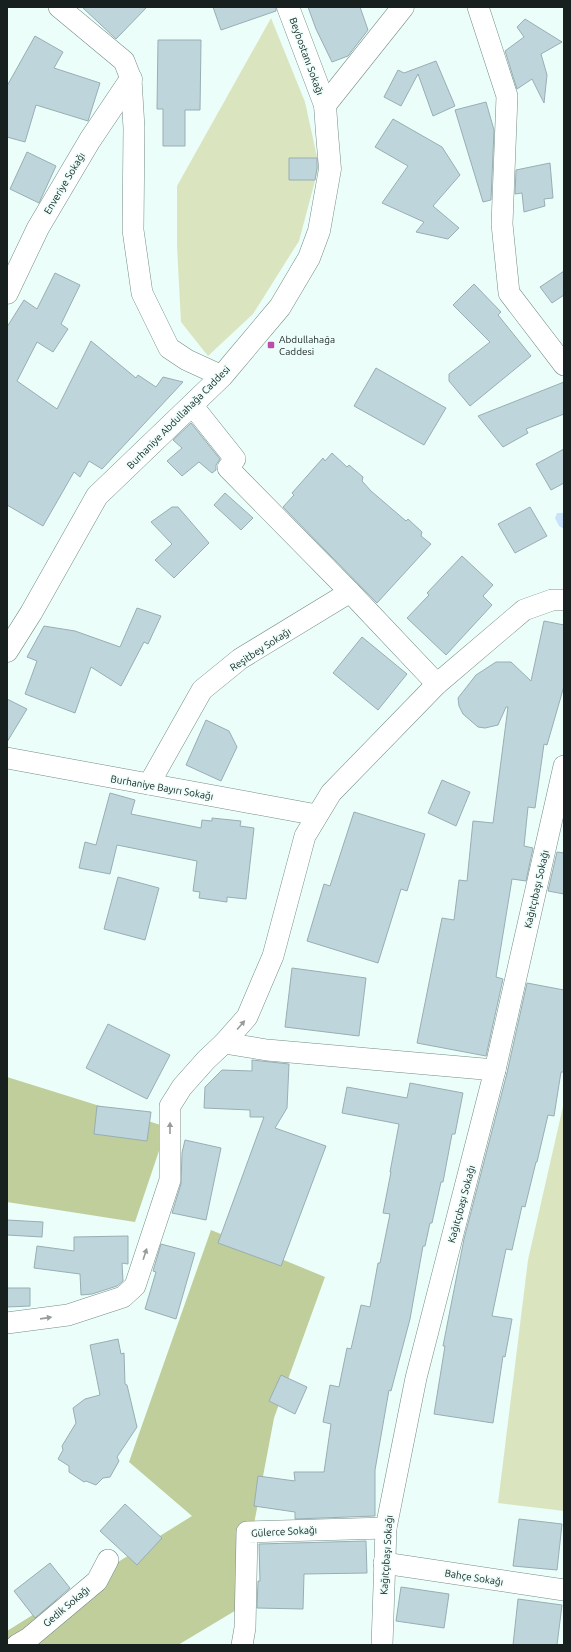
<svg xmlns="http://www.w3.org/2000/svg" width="571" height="1652" font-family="Ubuntu,sans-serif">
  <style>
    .green { fill: #dae5c0 }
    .forest { fill: #bfce9a }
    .water { fill: #c8e3fa }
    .building { fill: #bed6db; stroke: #98aeb3 }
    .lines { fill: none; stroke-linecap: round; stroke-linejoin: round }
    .street-casing { stroke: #768c87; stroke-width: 22 }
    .secondary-casing { stroke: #768c87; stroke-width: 23 }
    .street { stroke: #fff; stroke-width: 21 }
    .secondary { stroke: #fff; stroke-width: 22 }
    .oneway { fill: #979b9a }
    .poi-dot { fill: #bc4daa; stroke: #ebfefa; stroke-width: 1.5 }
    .labels { text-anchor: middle; stroke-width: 3; stroke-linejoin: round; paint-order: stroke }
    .street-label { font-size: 10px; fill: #18201f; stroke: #ebfefa }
    .poi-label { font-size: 10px; fill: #18201f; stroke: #ebfefa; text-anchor: start }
  </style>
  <rect width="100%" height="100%" fill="#ebfefa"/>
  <g class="green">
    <polygon points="271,18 305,102 319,166 299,241 253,314 208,356 181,322 177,246 177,186"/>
    <polygon points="564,1102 564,1511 498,1503 528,1260"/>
  </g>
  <g class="forest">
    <polygon points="7,1077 167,1127 135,1222 7,1202"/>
    <polygon points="211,1230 325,1277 274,1418 238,1609 178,1645 7,1645 7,1631 192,1516 129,1462"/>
  </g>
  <polygon class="water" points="557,513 564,513 564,529 559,526 555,518"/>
  <g class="building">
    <polygon points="82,7 147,7 116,39"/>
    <polygon points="213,7 276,7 276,11 221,30"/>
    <polygon points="308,7 360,7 368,30 348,56 332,62 316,29"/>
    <polygon points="525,19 562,42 541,54 547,75 544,103 532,79 517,89 506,54 505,51 524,37 517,27"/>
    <polygon points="35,36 63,52 54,68 100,83 88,121 36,105 25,142 7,137 7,86"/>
    <polygon points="158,40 201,40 200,110 185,110 185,146 163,146 163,109 157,109"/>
    <polygon points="436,61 455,106 433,116 418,74 401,106 384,97 398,70 404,73"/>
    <polygon points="486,102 494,130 491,200 483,202 455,110"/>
    <polygon points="393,119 442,147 460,175 433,206 459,228 448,239 416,232 424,222 382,203 408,166 375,147"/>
    <polygon points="27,152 56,166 39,203 10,189"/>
    <polygon points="289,158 317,158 317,168 315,180 289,180"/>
    <polygon points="550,163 553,198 544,199 545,206 524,212 522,193 515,194 516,170"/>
    <polygon points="564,271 564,295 552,303 540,287"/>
    <polygon points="55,273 80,285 61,324 68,329 53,352 37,342 17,381 57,409 91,341 136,378 138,375 156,387 163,377 183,382 102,469 89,461 80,477 74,472 43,526 7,505 7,327 24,300 37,309"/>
    <polygon points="474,284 501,312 498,315 531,356 470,406 449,381 449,374 490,342 453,305"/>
    <polygon points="376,368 446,408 424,445 354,406"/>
    <polygon points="564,382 564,414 526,429 528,433 503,447 478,416"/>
    <polygon points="191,423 220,459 216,465 216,470 212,473 199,462 182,476 167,461 182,448 173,440"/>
    <polygon points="564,449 564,483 551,490 536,464"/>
    <polygon points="332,453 347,467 349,465 363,477 362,481 371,491 406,521 408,519 422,532 421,536 431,544 377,603 283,507 294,495 292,493 323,458 325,461"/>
    <polygon points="225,493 253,518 241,530 214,505"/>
    <polygon points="172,507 178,507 209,543 174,578 155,560 172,544 151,522"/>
    <polygon points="530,507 547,536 515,553 498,524"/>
    <polygon points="462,556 493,585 483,596 492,605 446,655 407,618 429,595 427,593"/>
    <polygon points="137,608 161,616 148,644 144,642 121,686 91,667 75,713 25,694 37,661 27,657 44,626 75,631 120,647"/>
    <polygon points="544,621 564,625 564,686 547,745 544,744 535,808 528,807 524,846 533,848 526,881 512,879 496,977 503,979 486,1056 417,1043 442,918 454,920 459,880 467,881 473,821 493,823 508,707 506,707 498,725 485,728 478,727 463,714 459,706 458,698 476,675 496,662 511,662 531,681"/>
    <polygon points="362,637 407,674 378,710 333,673"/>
    <polygon points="7,699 27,709 7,742"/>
    <polygon points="206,720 229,731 237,747 221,781 186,765"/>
    <polygon points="442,780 470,792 456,826 428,813"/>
    <polygon points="110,793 135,800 131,814 201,828 202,820 212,821 212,818 241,821 240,826 254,828 246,899 227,897 227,902 199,898 200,892 193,891 197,861 117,845 110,874 79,868 85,842 96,845"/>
    <polygon points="354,812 425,834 407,891 401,889 378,963 307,941 324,884 330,886"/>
    <polygon points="557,852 564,853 564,894 548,891"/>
    <polygon points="118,877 159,888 145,940 104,929"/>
    <polygon points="292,968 366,978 359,1036 285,1027"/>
    <polygon points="527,983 564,990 564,1072 561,1072 554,1116 548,1115 537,1162 536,1162 525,1207 522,1206 512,1250 506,1249 492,1316 512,1319 505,1357 503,1356 493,1423 434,1414 445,1346 443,1346 464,1239 507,1073"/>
    <polygon points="108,1024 170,1055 147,1099 86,1068"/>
    <polygon points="252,1060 289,1064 287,1108 275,1128 326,1146 281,1266 218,1243 264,1117 250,1117 250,1110 204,1108 205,1087 222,1070 252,1071"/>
    <polygon points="410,1083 463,1093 455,1134 452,1134 443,1182 441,1182 432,1223 430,1223 425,1246 423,1246 410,1319 391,1391 389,1390 375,1470 375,1516 295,1519 295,1512 254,1506 258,1476 295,1481 294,1472 324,1472 331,1424 323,1422 330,1385 339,1387 347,1348 351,1349 361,1305 370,1307 378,1263 380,1263 390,1214 383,1213 391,1172 390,1172 399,1124 342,1113 347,1087 407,1098"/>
    <polygon points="97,1106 151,1112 147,1141 94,1134"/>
    <polygon points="185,1140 221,1148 206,1220 172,1213 181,1184 182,1153"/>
    <polygon points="7,1220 43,1222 42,1237 7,1235"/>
    <polygon points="128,1236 128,1264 122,1263 123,1281 117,1286 92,1294 81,1295 80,1274 34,1268 37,1246 74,1251 74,1237"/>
    <polygon points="161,1244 195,1253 176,1319 145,1309 156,1272 153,1271"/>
    <polygon points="7,1288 30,1288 30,1306 7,1307"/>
    <polygon points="118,1339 121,1354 124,1353 125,1384 127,1385 137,1427 117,1457 119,1461 110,1477 103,1478 96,1485 86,1481 84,1482 69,1472 69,1466 58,1459 63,1450 62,1446 76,1423 73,1408 85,1399 100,1395 90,1345"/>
    <polygon points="281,1375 307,1387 295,1414 269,1401"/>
    <polygon points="125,1504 162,1538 137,1565 100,1531"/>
    <polygon points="519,1519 562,1524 557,1570 513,1566"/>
    <polygon points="366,1541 367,1573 304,1574 303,1609 257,1608 258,1581 260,1581 259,1544"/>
    <polygon points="50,1563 70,1588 35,1618 14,1591"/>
    <polygon points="401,1587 449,1594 444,1628 396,1621"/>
    <polygon points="518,1599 562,1605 557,1645 513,1645"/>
  </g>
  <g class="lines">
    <defs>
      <g id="street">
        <polyline points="59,7 124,61 131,79 134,128 133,230 142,293 169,348 187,360 222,376"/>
        <polyline points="478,7 507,96 502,224 509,293 564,365"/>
        <polyline points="192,405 235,459 228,468 350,592 437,684"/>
        <polyline points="7,758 317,815"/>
        <polyline points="149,784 202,690 240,659 350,592"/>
        <polyline points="224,1043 267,1050 495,1070"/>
        <polyline points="7,1323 68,1315 123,1297 135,1286 170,1180 170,1106 182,1087 206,1060 224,1043 247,1017 273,956 305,836 331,793 437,684 524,610 552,600 564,600"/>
        <polyline points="384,1563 564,1590"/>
        <polyline points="17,1645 29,1638 97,1581 108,1560"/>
        <polyline points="242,1645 245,1628 247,1532 386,1528"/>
        <polyline points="382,1645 386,1528 416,1378 495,1070 564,766"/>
      </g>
      <g id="secondary">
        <polyline points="325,105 403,7"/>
        <polyline points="7,293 38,228 90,140 131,79"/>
        <polyline points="7,651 31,613 97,496 222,376 280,307 309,258 319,231 330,169 327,133 325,105 288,7"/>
      </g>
    </defs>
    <use href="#street" class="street-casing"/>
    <use href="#secondary" class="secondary-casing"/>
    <use href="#street" class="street"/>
    <use href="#secondary" class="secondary"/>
  </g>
  <defs><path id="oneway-solid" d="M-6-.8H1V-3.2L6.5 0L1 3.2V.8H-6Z"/></defs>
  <g class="oneway">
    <use href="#oneway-solid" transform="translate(241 1025) rotate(-49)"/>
    <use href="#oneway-solid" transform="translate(170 1128) rotate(-90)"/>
    <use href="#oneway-solid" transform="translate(145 1254) rotate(-72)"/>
    <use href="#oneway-solid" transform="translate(46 1318) rotate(-8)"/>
  </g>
  <rect class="poi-dot" x="267" y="341" width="8" height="8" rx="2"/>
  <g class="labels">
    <g class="street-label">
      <text transform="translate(307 56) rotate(70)" y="4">Beybostanı Sokağı</text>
      <text transform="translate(64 183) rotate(-59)" y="4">Enveriye Sokağı</text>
      <text transform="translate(178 417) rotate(-45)" y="4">Burhaniye Abdullahağa Caddesi</text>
      <text transform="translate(260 649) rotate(-33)" y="4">Reşitbey Sokağı</text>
      <text transform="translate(162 787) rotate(10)" y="4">Burhaniye Bayırı Sokağı</text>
      <text transform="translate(536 889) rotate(-77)" y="4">Kağıtçıbaşı Sokağı</text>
      <text transform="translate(461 1204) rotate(-75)" y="4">Kağıtçıbaşı Sokağı</text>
      <text transform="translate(284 1531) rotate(-3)" y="4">Gülerce Sokağı</text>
      <text transform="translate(386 1555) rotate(-86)" y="4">Kağıtçıbaşı Sokağı</text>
      <text transform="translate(474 1577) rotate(9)" y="4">Bahçe Sokağı</text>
      <text transform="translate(66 1606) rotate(-40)" y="4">Gedik Sokağı</text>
    </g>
    <g class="poi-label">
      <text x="279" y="343">Abdullahağa<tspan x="279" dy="12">Caddesi</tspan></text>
    </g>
  </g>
  <rect width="571" height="1652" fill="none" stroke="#18201f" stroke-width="16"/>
</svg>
